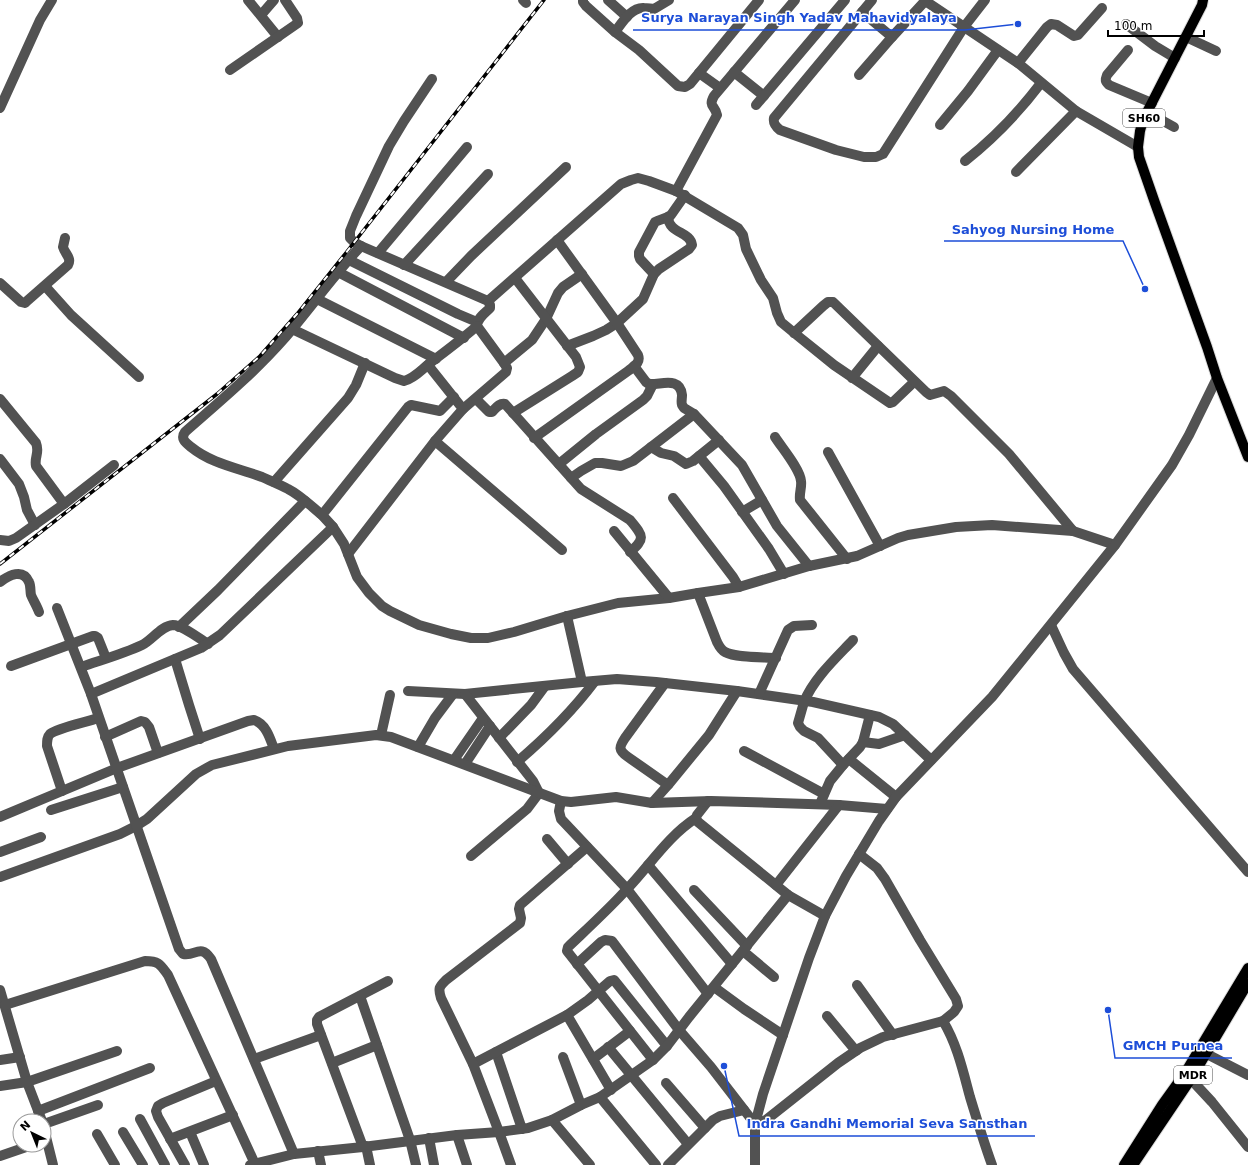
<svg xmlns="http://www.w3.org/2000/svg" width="1248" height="1165" font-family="'DejaVu Sans',sans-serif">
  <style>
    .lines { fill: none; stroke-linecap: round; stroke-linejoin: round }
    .major-casing { stroke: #dbdbdb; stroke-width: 12 }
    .minor { stroke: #525252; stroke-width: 10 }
    .major { stroke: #000; stroke-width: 10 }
    .rail-casing { stroke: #000; stroke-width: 3.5 }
    .rail { stroke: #fff; stroke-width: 2; stroke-dasharray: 6; stroke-linecap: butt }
    .labels { text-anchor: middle; stroke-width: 3; stroke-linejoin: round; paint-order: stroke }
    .shield { fill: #fff; stroke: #4c4c4c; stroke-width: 1 }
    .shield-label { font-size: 11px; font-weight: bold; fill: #000 }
    .leader { fill: none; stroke: #1d4ed8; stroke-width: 1.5 }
    .callout-dot { fill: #1d4ed8; stroke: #fff; stroke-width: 1.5 }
    .callout-label { font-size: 13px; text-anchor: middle; font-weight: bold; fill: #1d4ed8; stroke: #fff; stroke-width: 3; stroke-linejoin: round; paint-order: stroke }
  </style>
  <rect width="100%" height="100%" fill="#fff"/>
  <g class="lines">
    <defs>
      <g id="major">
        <polyline points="1203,0 1202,5 1143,120 1140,131 1138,147 1139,157 1155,203 1207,347 1217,378 1248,457"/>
        <polyline points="1124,1165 1162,1105 1185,1073 1248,968"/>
        <polyline points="1133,1165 1191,1079 1248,983"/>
      </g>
    </defs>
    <use href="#major" class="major-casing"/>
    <g class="minor">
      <polyline points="248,0 278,37"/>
      <polyline points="523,0 526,3"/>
      <polyline points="583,0 583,2 586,6 615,32"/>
      <polyline points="608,0 627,17"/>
      <path d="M 669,0 L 654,9 C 651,9 648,8 644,8 C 631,7 622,23 615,32 L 639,50 L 678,86 L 685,87 L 690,84 L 759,0"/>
      <path d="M 872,0 L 774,118 C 773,123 775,126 780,130 L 836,150 L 864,157 L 876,157 L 883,154 L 964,27 L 985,0"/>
      <polyline points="924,0 1018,63 1076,111 1138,147"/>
      <polyline points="862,12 892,37"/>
      <polyline points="261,15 274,0"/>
      <polyline points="1126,24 1155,46 1175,58"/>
      <polyline points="1186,37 1216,51"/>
      <path d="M 1128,50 L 1107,75 C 1105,80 1105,81 1109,85 L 1152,103"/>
      <polyline points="1018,63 1047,27 1051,24 1057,25 1074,36 1078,35 1102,8"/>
      <polyline points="230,70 298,23 297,18 285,0"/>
      <polyline points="734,72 764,96"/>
      <polyline points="699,73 720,88"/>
      <polyline points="859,75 892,37 925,1"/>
      <path d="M 432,79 L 404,121 L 389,146 L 356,216 L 350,231 L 350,238 L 354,242 L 361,246 L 488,301 L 490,305 L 490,308 C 485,313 477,318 477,326 L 504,363 L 507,368 L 506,372 L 463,409"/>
      <polyline points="756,105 845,0"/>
      <polyline points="0,108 40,20 52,0"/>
      <polyline points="1147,112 1174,127"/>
      <polyline points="940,125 968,91 998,50"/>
      <path d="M 965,161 C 994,138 1019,112 1041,83"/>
      <polyline points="1016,172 1076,111"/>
      <path d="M 676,191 L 717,115 C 715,105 708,107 714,96 L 795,0"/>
      <polyline points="378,253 467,147"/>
      <polyline points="349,260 458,314 477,322"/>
      <polyline points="404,265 488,174"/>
      <polyline points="338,272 464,338"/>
      <path d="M 654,274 L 640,259 L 639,256 L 639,252 L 655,222 C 660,219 666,219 671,215 L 685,195"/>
      <polyline points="446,282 471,256 566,167"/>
      <path d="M 0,283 L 21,302 L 25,303 L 27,301 L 68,265 C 72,258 65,254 63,247 L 65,238"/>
      <polyline points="45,286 71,315 139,377"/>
      <polyline points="317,299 436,359"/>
      <polyline points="488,301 621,184 631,180 638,178 649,181 676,191 738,228 743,235 746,249 761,280 773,298 777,313 781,322 798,336 834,365 890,403 893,402 914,382"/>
      <path d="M 292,329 L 395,378 L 404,381 C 415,378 421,370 430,363 C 446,351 462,339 477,326"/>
      <polyline points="794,333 823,306 828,302 833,302 926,392 930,395 944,391 951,396 1009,454 1073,531"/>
      <path d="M 567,346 L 593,336 L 606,330 L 617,323 L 643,299 L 654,274 L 659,269 L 689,249 L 692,245 C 690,231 669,234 668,217"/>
      <polyline points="504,363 532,340 546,319 558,293 563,287 582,274"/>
      <path d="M 634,366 L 646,382 L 649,384 C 661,385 680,376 682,395 C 682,399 681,402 682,405 L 684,408 L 694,414 L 742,465 L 777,526 L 809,566"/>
      <polyline points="852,378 878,346"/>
      <path d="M 0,399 L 36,443 C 40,453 34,457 36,466 L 64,504"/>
      <path d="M 476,399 L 489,412 L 492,412 C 496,408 499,403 505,404 L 581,489 L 630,520 C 643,536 646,538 630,552"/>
      <polyline points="513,413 572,376 578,372 580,367 576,357 515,278"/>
      <path d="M 775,437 C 782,448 800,469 801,481 C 802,487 799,493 800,500 L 847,559"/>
      <path d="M 534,438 L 628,371 C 634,366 641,363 638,355 L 617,323 L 557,240"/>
      <polyline points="435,441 562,550"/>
      <polyline points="651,447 661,453 674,456 686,464 693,461 719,440"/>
      <polyline points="828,452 880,546"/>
      <polyline points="699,456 724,486 769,549 784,574"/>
      <polyline points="0,459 19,484 24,497 27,510 35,525"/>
      <polyline points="559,464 596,434 643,400 647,396 653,384"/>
      <polyline points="571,478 581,471 595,463 602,463 621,466 633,461 694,414"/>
      <polyline points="274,482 348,398 356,385 365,363"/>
      <polyline points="673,498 733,577 739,587"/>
      <polyline points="742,512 762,500"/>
      <path d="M 322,515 C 311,506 300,495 288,489 C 279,484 271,481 262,477 C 238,468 212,464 191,447 C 186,443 180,439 185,432 C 218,403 253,374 283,340 C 309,310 333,276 361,246"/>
      <polyline points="333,527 344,544 357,577 369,593 382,606 390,611 419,625 451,634 471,638 488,638 514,632 567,616 618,603 669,598 698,593 739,587 809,566 857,556 898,538 908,535 956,527 992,525 1073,531 1115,545"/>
      <polyline points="614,531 669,598"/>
      <polyline points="0,540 9,541 16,538 64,504 114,465"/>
      <polyline points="348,554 435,441 463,409 428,365"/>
      <path d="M 0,582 C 9,575 23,568 29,582 C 31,586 30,591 31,595 C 33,600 37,606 39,612"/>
      <path d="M 698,593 L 717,642 C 719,646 721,650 725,652 C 736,658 763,657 776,658"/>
      <polyline points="57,608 91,694"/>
      <polyline points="567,616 582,682"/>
      <polyline points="1051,625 1064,653 1073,669 1248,872"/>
      <polyline points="179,627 218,590 305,501"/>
      <polyline points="175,659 189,705 200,739"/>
      <polyline points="11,666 93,636 95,636 98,638 106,658"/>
      <path d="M 81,667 C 101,660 123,654 142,645 C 152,640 161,626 173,625 C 182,625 200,639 208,644"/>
      <path d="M 665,683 L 625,738 C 619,747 618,750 628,757 L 668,785"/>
      <polyline points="408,691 465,694 582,682 617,679 656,682 737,691 813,702 879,717 893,724 931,760"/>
      <polyline points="465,694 533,781 539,793 527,809 471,856"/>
      <polyline points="759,694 788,630 794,626 812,625"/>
      <polyline points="381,735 390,695"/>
      <polyline points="105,737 141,721 145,722 149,727 158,753"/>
      <polyline points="499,738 531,705 545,686"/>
      <polyline points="863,742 879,744 905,735"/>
      <polyline points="418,747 435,718 453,694"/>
      <polyline points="744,751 824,794"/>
      <polyline points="849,759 896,797"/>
      <polyline points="454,760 483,718"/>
      <path d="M 517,762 C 544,739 574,709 595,681"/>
      <polyline points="465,764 490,726"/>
      <path d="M 843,765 L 818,738 L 804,731 L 800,727 L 798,723 C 800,716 802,709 804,702 C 814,678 836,658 853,640"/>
      <path d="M 62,791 L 47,746 C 47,741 47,737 50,734 C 58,728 87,722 98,718"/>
      <polyline points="561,801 559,811 561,819 627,889 708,994"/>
      <polyline points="708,801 697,815 696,818 698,822 788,895 825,916"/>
      <polyline points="652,803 668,785 709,735 737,691"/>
      <polyline points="820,804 830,781 843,765 860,747 863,742 870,715"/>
      <polyline points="51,810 123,787"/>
      <path d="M 0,817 L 117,768 L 248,721 L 254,720 C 266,724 270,738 274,749"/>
      <polyline points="547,839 568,864"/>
      <polyline points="0,852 41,837"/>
      <polyline points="648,865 732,964"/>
      <polyline points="0,877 120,834 136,826 147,819 196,774 212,765 288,746 376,735 391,737 561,801 571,802 616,797 652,803 711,801 746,802 839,805 887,809"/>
      <polyline points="776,885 839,805"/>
      <polyline points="694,890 747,946"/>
      <polyline points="743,951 774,977"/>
      <polyline points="577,964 601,942 605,940 612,941 679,1030 711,1067 755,1124 766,1120 838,1063 860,1048 883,1037 943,1021 954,1012 958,1006 956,999 920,940 885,879 877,868 859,854"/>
      <polyline points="857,985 893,1035"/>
      <polyline points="714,987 744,1009 783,1035"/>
      <polyline points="0,990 27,1082 42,1121"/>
      <polyline points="360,996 410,1140 416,1165"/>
      <path d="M 5,1005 L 145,961 C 159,961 160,964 168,975 L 255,1164"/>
      <polyline points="567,1015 611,1090"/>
      <polyline points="827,1016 856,1051"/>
      <path d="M 943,1021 C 957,1044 963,1071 970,1097 C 977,1120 984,1143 992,1165"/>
      <polyline points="608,1047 688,1144"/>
      <polyline points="1199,1050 1248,1075"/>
      <polyline points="496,1052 522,1129"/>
      <polyline points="563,1057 581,1105"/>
      <polyline points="254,1059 321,1035"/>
      <polyline points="593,1059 630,1031"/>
      <polyline points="0,1060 20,1057"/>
      <path d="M 653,1060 L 567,951 L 568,947 C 588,928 609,909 627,889 C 650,865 668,836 696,818"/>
      <polyline points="332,1063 377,1045"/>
      <polyline points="473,1064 567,1015 588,1000 610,981 614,980 667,1046"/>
      <polyline points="1186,1074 1212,1102 1248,1147"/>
      <polyline points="666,1083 705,1128"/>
      <polyline points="0,1086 27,1082 117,1051"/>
      <polyline points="600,1097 656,1165"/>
      <polyline points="38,1111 150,1068"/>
      <polyline points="140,1119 165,1165"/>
      <polyline points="552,1120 590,1165"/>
      <polyline points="44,1124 98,1105"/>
      <polyline points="44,1129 53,1165"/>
      <polyline points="123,1132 143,1165"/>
      <polyline points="190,1132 204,1165"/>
      <polyline points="97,1134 115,1165"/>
      <polyline points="457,1135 467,1165"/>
      <polyline points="429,1138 434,1165"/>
      <polyline points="170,1139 233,1115"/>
      <polyline points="366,1146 370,1165"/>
      <polyline points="363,1147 317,1024 317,1020 319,1017 388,981"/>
      <polyline points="318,1151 321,1165"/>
      <path d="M 294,1154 L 211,959 C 200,943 195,957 183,954 L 179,949 L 91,694 L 201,648 L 220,635 L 333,527 L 322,515 L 408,407 L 411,405 L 440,411 L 454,397"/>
      <polyline points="0,1156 32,1145"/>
      <polyline points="185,1165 158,1117 156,1111 158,1106 163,1103 216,1081"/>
      <polyline points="250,1165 294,1154 363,1147 457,1135 499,1132 528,1128 552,1120 581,1105 600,1097 653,1060 667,1046 689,1017 788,895"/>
      <path d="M 511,1165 L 499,1132 L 473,1064 L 441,998 C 438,988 439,987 446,980 L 520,923 L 521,918 L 519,909 L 520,905 L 587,847"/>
      <polyline points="668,1165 713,1120 720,1116 744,1110"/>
      <polyline points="755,1165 755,1124 763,1094 809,958 825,916 846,876 879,821 896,797 992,697 1018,665 1115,545 1172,465 1189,435 1217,378"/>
    </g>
    <use href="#major" class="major"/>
    <defs>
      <polyline id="rail" points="0,564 217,394 260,356 297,314 345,254 544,0"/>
    </defs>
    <use href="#rail" class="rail-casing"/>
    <use href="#rail" class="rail"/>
  </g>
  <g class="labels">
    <g class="shield">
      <rect x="1123" y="109" width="42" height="18" rx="3"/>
      <rect x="1174" y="1066" width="38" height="18" rx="3"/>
    </g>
    <g class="shield-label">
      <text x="1144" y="122">SH60</text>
      <text x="1193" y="1079">MDR</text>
    </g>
  </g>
  <path class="leader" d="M1018 24L965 30H633M1145 289L1123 241H944M1108 1010L1115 1058H1232M724 1066L739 1136H1035"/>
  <g class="callout-dot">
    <circle cx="1018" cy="24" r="4"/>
    <circle cx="1145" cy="289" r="4"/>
    <circle cx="1108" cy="1010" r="4"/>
    <circle cx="724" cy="1066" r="4"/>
  </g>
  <g class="callout-label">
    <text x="799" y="22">Surya Narayan Singh Yadav Mahavidyalaya</text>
    <text x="1033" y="234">Sahyog Nursing Home</text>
    <text x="1173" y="1050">GMCH Purnea</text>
    <text x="887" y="1128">Indra Gandhi Memorial Seva Sansthan</text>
  </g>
  <g transform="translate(32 1133) rotate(317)"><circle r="19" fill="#ffffff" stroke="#999999"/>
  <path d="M0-3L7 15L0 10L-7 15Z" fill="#000000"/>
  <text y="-6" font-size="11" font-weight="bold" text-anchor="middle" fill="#000000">N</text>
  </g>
  <path d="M1108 30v6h96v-6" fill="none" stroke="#000000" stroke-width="2"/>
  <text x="1114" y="30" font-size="12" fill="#000000" stroke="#ffffff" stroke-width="3" paint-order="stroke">100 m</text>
</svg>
